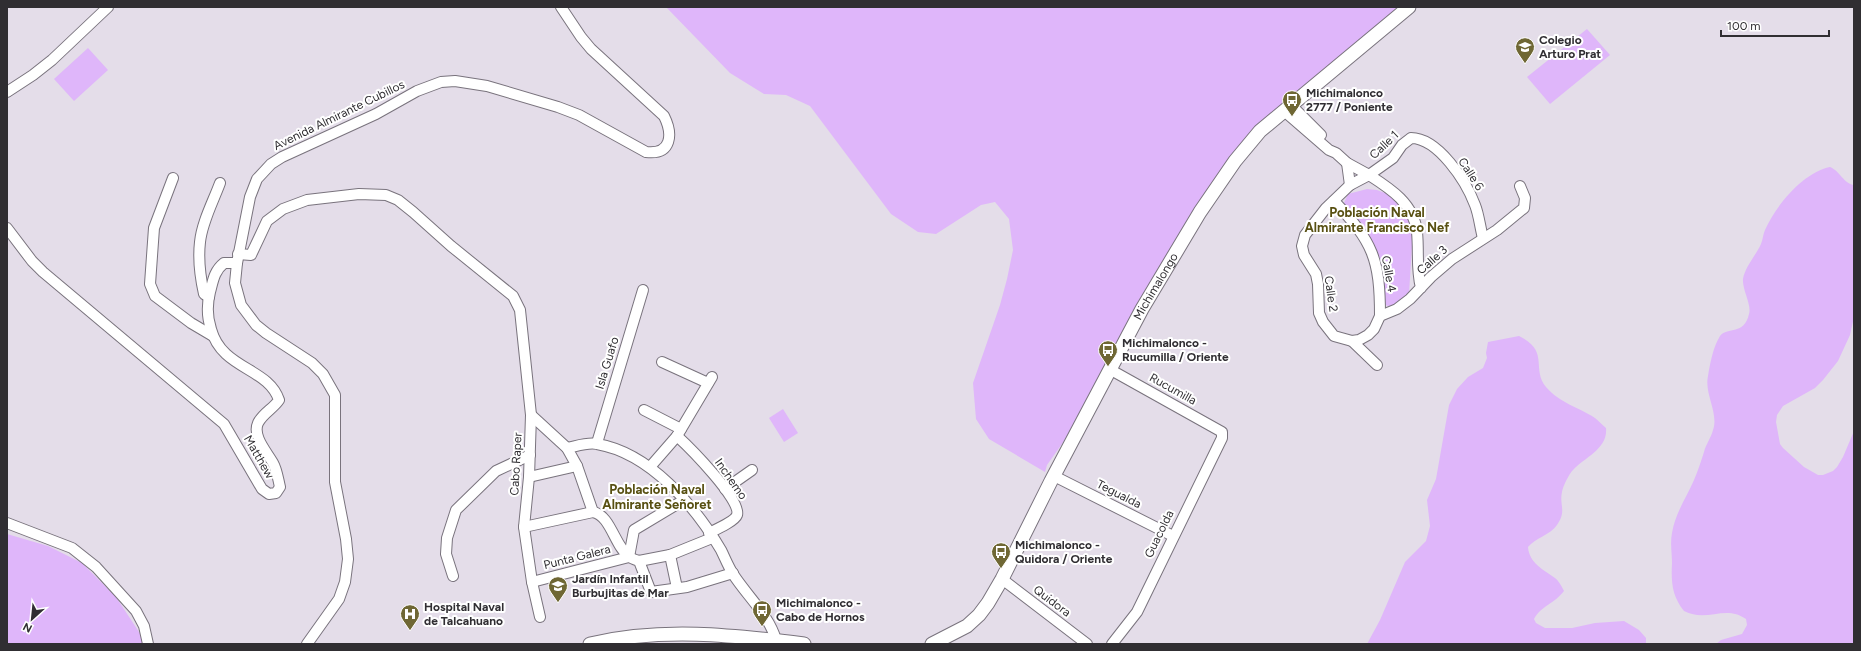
<svg xmlns="http://www.w3.org/2000/svg" width="1861" height="651" font-family="Figtree,sans-serif">
  <style>
    .green { fill: #dfb6fa }
    .lines { fill: none; stroke-linecap: round; stroke-linejoin: round }
    .minor-casing { stroke: #79737d; stroke-width: 12 }
    .major-casing { stroke: #79737d; stroke-width: 15 }
    .minor { stroke: #fff; stroke-width: 10 }
    .major { stroke: #fff; stroke-width: 13 }
    .labels { text-anchor: middle; stroke-width: 4; stroke-linejoin: round; paint-order: stroke }
    .poi-label { font-size: 12px; font-weight: bold; fill: #302e32; stroke: #fff; text-anchor: start }
    .street-label { font-size: 12px; fill: #302e32; stroke: #fff }
    .neighbourhood-label { font-size: 13px; font-weight: bold; fill: #585012; stroke: #fff }
  </style>
  <rect width="100%" height="100%" fill="#e4dde9"/>
  <g class="green">
    <polygon points="666,7 1406,7 1257,134 1232,166 1096,396 1047,465 1045,472 989,439 976,419 973,383 1000,305 1007,279 1013,250 1009,219 995,202 981,205 936,234 918,232 891,214 810,106 786,95 764,94 730,73"/>
    <polygon points="1587,29 1610,55 1550,104 1527,77"/>
    <polygon points="88,48 108,70 74,101 54,79"/>
    <path d="M 1830,167 C 1840,171 1844,184 1854,185 L 1854,317 L 1850,335 L 1838,361 L 1823,380 L 1815,388 L 1783,406 L 1777,415 L 1776,422 L 1780,444 L 1783,448 L 1804,467 L 1818,475 L 1823,475 L 1833,471 L 1837,467 L 1843,457 L 1854,431 L 1854,644 L 1716,644 L 1721,640 L 1742,634 L 1747,625 L 1746,619 C 1725,604 1707,623 1684,611 C 1672,596 1671,582 1672,563 C 1672,553 1670,543 1672,533 C 1675,514 1686,498 1694,480 C 1698,471 1701,461 1704,452 C 1706,444 1711,438 1713,430 C 1719,413 1704,394 1708,376 C 1710,364 1713,347 1720,336 C 1728,326 1744,336 1749,314 C 1752,305 1742,290 1743,279 C 1745,267 1756,255 1761,244 C 1763,239 1763,234 1765,230 C 1776,205 1804,172 1830,167 Z"/>
    <polygon points="1367,189 1377,190 1390,195 1409,214 1413,230 1409,294 1391,307 1383,304 1383,286 1344,203 1348,194"/>
    <path d="M 1519,336 C 1550,351 1531,368 1546,387 C 1561,404 1577,406 1595,418 C 1599,421 1602,425 1606,428 C 1608,449 1585,457 1573,470 C 1569,474 1563,486 1562,492 C 1559,505 1567,511 1557,525 C 1550,535 1535,538 1528,547 C 1529,563 1544,570 1555,578 C 1559,581 1562,587 1564,591 C 1554,604 1542,605 1534,619 L 1536,623 L 1545,628 L 1572,628 L 1595,623 L 1624,621 L 1639,630 L 1646,638 L 1646,644 L 1367,644 L 1380,620 L 1405,562 L 1426,541 L 1430,526 L 1427,500 L 1436,479 L 1449,405 L 1457,389 L 1468,377 L 1483,368 L 1487,358 L 1486,353 L 1488,342 Z"/>
    <polygon points="783,409 798,433 784,442 769,418"/>
    <polygon points="7,534 48,546 82,563 116,597 141,635 144,644 7,644"/>
  </g>
  <g class="lines">
    <defs>
      <g id="minor">
        <polyline points="7,92 33,75 52,60 108,7"/>
        <polyline points="1291,105 1321,135"/>
        <path d="M 1284,111 L 1329,150 L 1336,153 L 1347,163 L 1369,175 L 1393,158 L 1402,145 L 1411,138 C 1438,138 1466,181 1475,205 C 1479,215 1480,227 1483,238"/>
        <polyline points="1347,163 1350,185"/>
        <polyline points="173,178 154,228 150,284 155,296 191,323 213,336"/>
        <path d="M 1334,201 C 1373,242 1380,259 1380,316"/>
        <path d="M 7,228 L 32,261 L 43,272 L 224,424 L 262,489 L 269,494 L 276,493 L 280,487 C 278,479 277,470 273,463 C 267,452 252,436 258,423 C 263,413 273,409 279,400 C 268,367 222,370 211,329 C 207,317 207,304 210,292 C 213,281 214,271 224,263 L 237,263"/>
        <polyline points="238,254 251,255 267,221 283,209 307,200 359,194 386,195 398,200 413,212 451,246 513,296 520,310 531,415 529,477 524,527 532,582 540,617"/>
        <path d="M 1421,288 C 1416,269 1419,251 1417,232 C 1414,204 1391,189 1369,175 L 1350,185 L 1326,208 L 1305,235 L 1302,246 L 1304,255 L 1316,274 L 1318,284 L 1319,313 L 1323,322 L 1334,336 L 1352,341 L 1359,340 L 1368,335 L 1374,329 L 1380,316 L 1397,309 L 1410,299 L 1431,277 L 1452,259 L 1497,230 L 1524,208 L 1525,198 L 1520,186"/>
        <path d="M 209,297 L 204,294 C 200,276 198,259 200,242 C 202,222 213,202 220,183"/>
        <polyline points="1352,341 1377,365"/>
        <polyline points="662,362 708,383"/>
        <polyline points="1111,370 1222,432 1222,438 1137,612 1112,644"/>
        <polyline points="644,410 681,429"/>
        <polyline points="531,415 567,448 577,466 593,512"/>
        <path d="M 677,436 C 689,447 742,500 737,515 C 735,521 715,530 709,533"/>
        <polyline points="597,443 643,290"/>
        <path d="M 567,448 C 577,446 588,442 597,444 C 650,453 695,506 721,550 C 725,558 728,566 733,574 C 747,596 769,615 776,640"/>
        <polyline points="650,467 677,436 712,377"/>
        <polyline points="1054,476 1173,536"/>
        <polyline points="529,477 577,466"/>
        <polyline points="725,489 752,470"/>
        <polyline points="7,523 72,548 96,567 136,611 144,626 148,644"/>
        <path d="M 524,527 L 593,512 C 611,515 615,548 630,557 C 632,559 636,560 639,561 L 651,592 L 687,587 L 733,573"/>
        <polyline points="670,555 677,588"/>
        <polyline points="639,561 670,555 712,538"/>
        <polyline points="453,576 446,554 447,538 456,510 496,471 530,455"/>
        <polyline points="1002,579 1087,644"/>
        <polyline points="532,582 629,557 634,530 684,500"/>
        <path d="M 307,644 L 339,599 L 345,582 L 348,559 L 346,539 L 335,482 L 335,395 L 323,374 L 312,363 L 266,333 L 256,325 L 241,305 L 235,283 L 237,263 L 250,197 L 257,179 L 271,164 L 282,157 L 376,114 L 417,91 L 441,82 L 455,81 L 487,86 L 558,107 L 579,115 L 646,152 C 672,155 673,134 664,116 L 591,49 L 581,37 L 561,7"/>
      </g>
      <g id="major">
        <path d="M 590,644 C 662,627 732,635 804,644"/>
        <path id="s1" d="M 932,644 L 967,626 L 979,615 L 988,603 L 1002,579 L 1051,481 L 1142,309 L 1200,212 L 1235,161 L 1260,131 L 1409,7"/>
      </g>
    </defs>
    <use href="#minor" class="minor-casing"/>
    <use href="#major" class="major-casing"/>
    <use href="#minor" class="minor"/>
    <use href="#major" class="major"/>
  </g>
  <defs>
    <symbol id="school-pin" viewBox="-11 -11 22 30"><path d="M0 17L-7.5 6A9.5 9.5 0 1 1 7.5 6Z" fill="#6f6734" stroke="#fff"/><path d="M0-5L7-2L0 1L-7-2ZM-4 1L0 2.5L4 1V4Q0 6-4 4Z" fill="#fff"/></symbol>
    <symbol id="bus-pin" viewBox="-11 -11 22 30"><path d="M0 17L-7.5 6A9.5 9.5 0 1 1 7.5 6Z" fill="#6f6734" stroke="#fff"/><path d="M-5-6H5V4H4V6H2V4H-2V6H-4V4H-5ZM-3.5-4V0h7V-4ZM-3.5 1.2v1.5H-2V1.2ZM2 1.2v1.5H3.5V1.2Z" fill="#fff"/></symbol>
    <symbol id="hospital-pin" viewBox="-11 -11 22 30"><path d="M0 17L-7.5 6A9.5 9.5 0 1 1 7.5 6Z" fill="#6f6734" stroke="#fff"/><path d="M-5-5h3v3.5h4V-5h3V5h-3V1.5h-4V5h-3Z" fill="#fff"/></symbol>
  </defs>
  <g fill-rule="evenodd">
    <use href="#school-pin" x="1514" y="36" width="22" height="30"/>
    <use href="#bus-pin" x="1281" y="89" width="22" height="30"/>
    <use href="#bus-pin" x="1097" y="339" width="22" height="30"/>
    <use href="#bus-pin" x="990" y="541" width="22" height="30"/>
    <use href="#school-pin" x="547" y="575" width="22" height="30"/>
    <use href="#bus-pin" x="751" y="599" width="22" height="30"/>
    <use href="#hospital-pin" x="399" y="603" width="22" height="30"/>
  </g>
  <g class="labels">
    <g class="poi-label">
      <text x="1539" y="44">Colegio<tspan x="1539" dy="14">Arturo Prat</tspan></text>
      <text x="1306" y="97">Michimalonco<tspan x="1306" dy="14">2777 / Poniente</tspan></text>
      <text x="1122" y="347">Michimalonco -<tspan x="1122" dy="14">Rucumilla / Oriente</tspan></text>
      <text x="1015" y="549">Michimalonco -<tspan x="1015" dy="14">Quidora / Oriente</tspan></text>
      <text x="572" y="583">Jardín Infantil<tspan x="572" dy="14">Burbujitas de Mar</tspan></text>
      <text x="776" y="607">Michimalonco -<tspan x="776" dy="14">Cabo de Hornos</tspan></text>
      <text x="424" y="611">Hospital Naval<tspan x="424" dy="14">de Talcahuano</tspan></text>
    </g>
    <g class="street-label">
      <text transform="translate(339 115) rotate(-26)" y="4">Avenida Almirante Cubillos</text>
      <text transform="translate(1384 145) rotate(-44)" y="4">Calle 1</text>
      <text transform="translate(1471 174) rotate(57)" y="4">Calle 6</text>
      <text transform="translate(1432 260) rotate(-42)" y="4">Calle 3</text>
      <text transform="translate(1389 274) rotate(80)" y="4">Calle 4</text>
      <text dy="4" stroke="none"><textPath href="#s1" startOffset="429">Michimalongo</textPath></text>
      <text transform="translate(1331 294) rotate(82)" y="4">Calle 2</text>
      <text transform="translate(607 363) rotate(-73)" y="4">Isla Guafo</text>
      <text transform="translate(1173 389) rotate(29)" y="4">Rucumilla</text>
      <text transform="translate(259 457) rotate(60)" y="4">Matthew</text>
      <text transform="translate(516 464) rotate(-87)" y="4">Cabo Raper</text>
      <text transform="translate(731 479) rotate(55)" y="4">Inchemo</text>
      <text transform="translate(1119 494) rotate(27)" y="4">Tegualda</text>
      <text transform="translate(1159 534) rotate(-64)" y="4">Guacolda</text>
      <text transform="translate(577 557) rotate(-14)" y="4">Punta Galera</text>
      <text transform="translate(1052 601) rotate(37)" y="4">Quidora</text>
    </g>
    <g class="neighbourhood-label">
      <text x="1377" y="217">Población Naval<tspan x="1377" dy="15">Almirante Francisco Nef</tspan></text>
      <text x="657" y="494">Población Naval<tspan x="657" dy="15">Almirante Señoret</tspan></text>
    </g>
  </g>
  <rect width="1861" height="651" fill="none" stroke="#302e32" stroke-width="16"/>
  <g transform="translate(32 619) rotate(207)" stroke="#ffffff" stroke-width="3" paint-order="stroke">
  <path d="M0-3L7 15L0 10L-7 15Z" fill="#302e32"/>
  <text y="-6" font-size="11" font-weight="bold" text-anchor="middle" fill="#302e32">N</text>
  </g>
  <path d="M1721 30v6h108v-6" fill="none" stroke="#302e32" stroke-width="2"/>
  <text x="1727" y="30" font-size="12" fill="#302e32" stroke="#ffffff" stroke-width="3" paint-order="stroke">100 m</text>
</svg>
